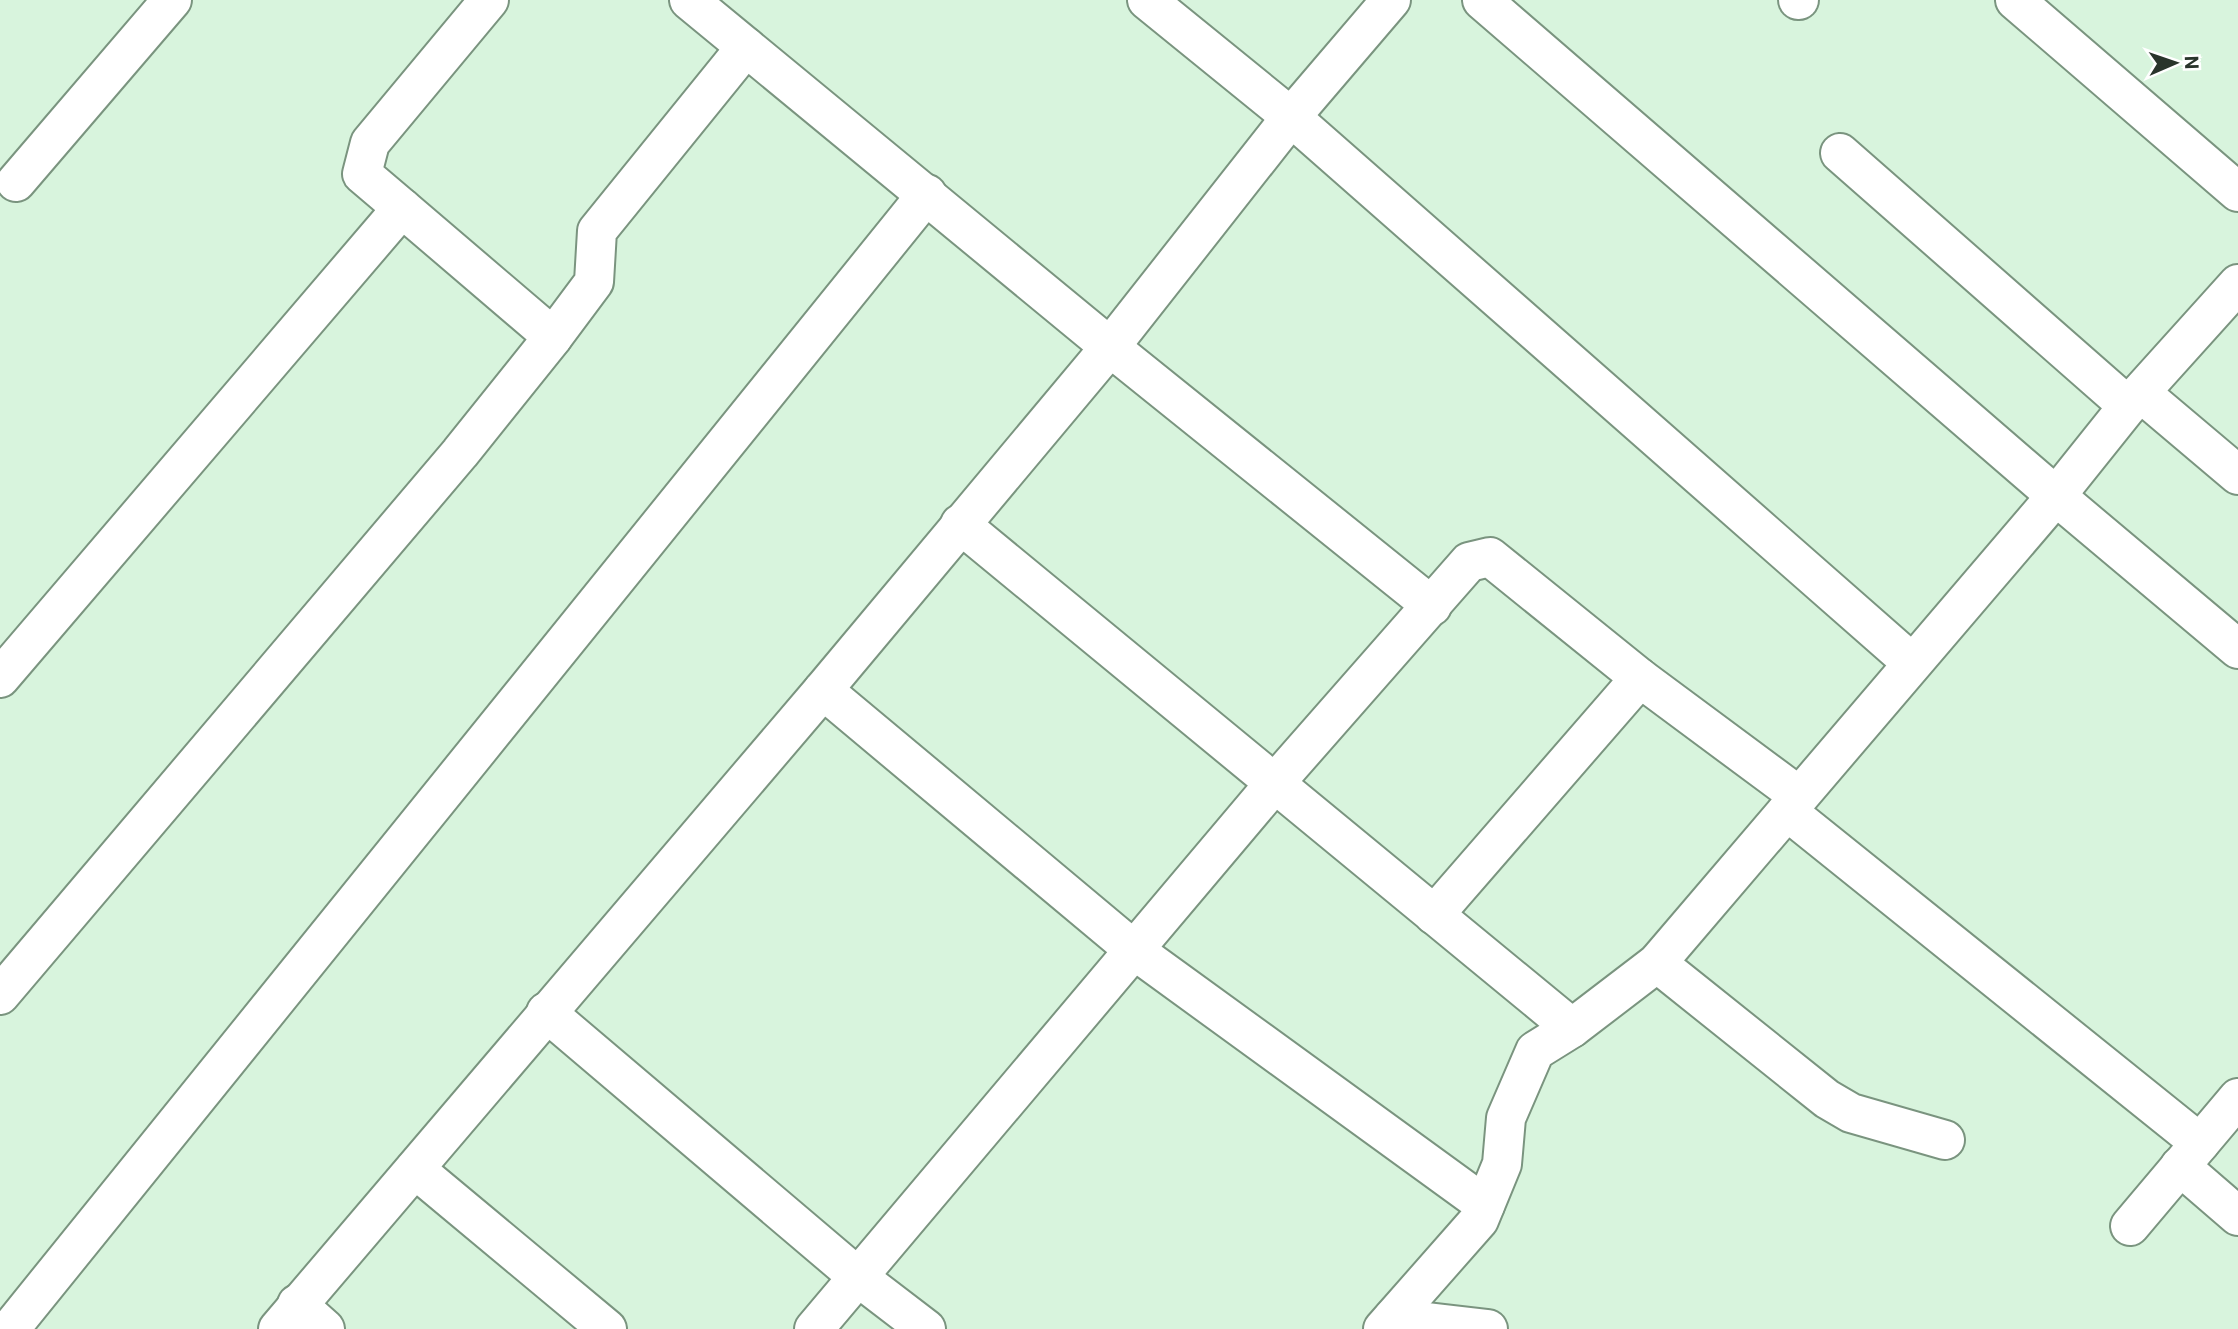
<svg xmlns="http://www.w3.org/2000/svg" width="2238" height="1329" font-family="Roboto,sans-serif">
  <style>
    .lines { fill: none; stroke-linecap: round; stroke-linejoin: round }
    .minor-casing { stroke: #7a947f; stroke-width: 42 }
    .minor { stroke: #fff; stroke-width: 38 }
  </style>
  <rect width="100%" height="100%" fill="#d8f4dd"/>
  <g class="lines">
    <defs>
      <g id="minor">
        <polyline points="689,0 1110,347 1432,606"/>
        <polyline points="1147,0 1291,117 1911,662"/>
        <polyline points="1482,0 2056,496 2238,649"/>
        <polyline points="1798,0 1799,0"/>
        <polyline points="2015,0 2238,192"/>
        <polyline points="1840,153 2128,406"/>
        <polyline points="16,182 172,0"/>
        <polyline points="402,208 553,337"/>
        <polyline points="2141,393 2238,475"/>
        <polyline points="960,524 1572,1028"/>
        <polyline points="0,678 402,208 362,174 370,143 489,0"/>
        <polyline points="823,690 1134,950 1485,1205"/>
        <polyline points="1787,811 2200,1143"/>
        <polyline points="1434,915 1640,678"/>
        <polyline points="1657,963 1827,1099 1851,1113 1945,1140"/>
        <polyline points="0,995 460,453 553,337 594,282 597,231 746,47"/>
        <polyline points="546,1012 858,1277 926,1329"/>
        <polyline points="2180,1166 2238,1216"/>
        <polyline points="415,1169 607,1329"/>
        <polyline points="2130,1226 2238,1098"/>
        <polyline points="297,1304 325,1329"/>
        <polyline points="1393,1318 1488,1329"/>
        <polyline points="10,1329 927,194"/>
        <polyline points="278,1329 823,690 1110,347 1291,117 1391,0"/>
        <polyline points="814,1329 1274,784 1469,562 1490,557 1640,678 1791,790"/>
        <polyline points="1383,1329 1479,1220 1502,1164 1506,1118 1535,1051 1572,1028 1657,963 2056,496 2128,406 2238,284"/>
      </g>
    </defs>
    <use href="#minor" class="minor-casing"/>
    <use href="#minor" class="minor"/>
  </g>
  <g transform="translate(2175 63) rotate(88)" stroke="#ffffff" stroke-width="5" paint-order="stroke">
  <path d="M0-5L12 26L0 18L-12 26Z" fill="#29342b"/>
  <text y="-10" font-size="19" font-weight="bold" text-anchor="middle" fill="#29342b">N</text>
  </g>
</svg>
